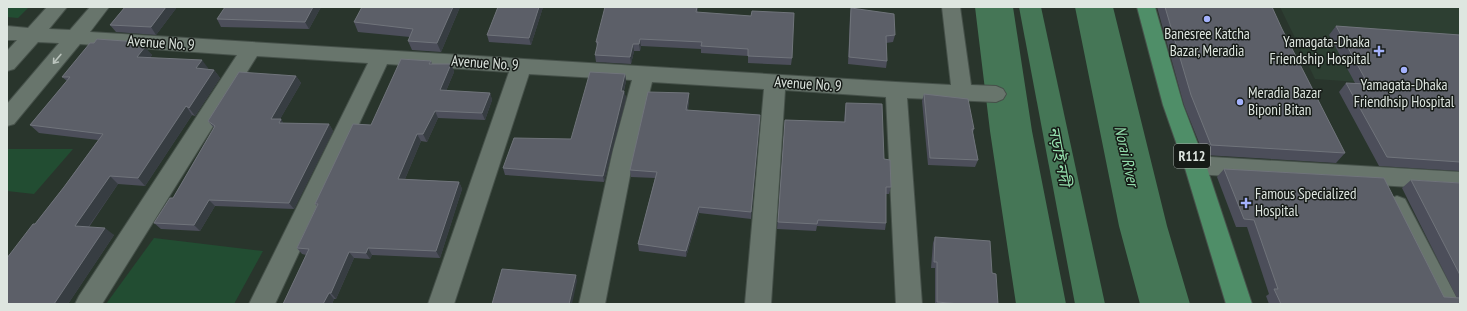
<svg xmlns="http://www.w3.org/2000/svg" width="1467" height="311" font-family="'PT Sans Narrow','Noto Sans Bengali',sans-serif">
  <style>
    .built { fill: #2d3f32 }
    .green { fill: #224d32 }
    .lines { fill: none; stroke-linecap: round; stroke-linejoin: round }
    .canal { fill: #457656; fill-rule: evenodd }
    .river { fill: #457656; fill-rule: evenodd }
    .minor-casing { stroke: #46514a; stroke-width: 2 }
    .major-casing { stroke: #46514a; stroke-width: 2 }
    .minor { fill: #68756c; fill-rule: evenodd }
    .major { fill: #4f8e68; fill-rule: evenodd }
    .wall { fill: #4c4e5a }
    .shaded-wall { fill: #373d42 }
    .building { fill: #5c5f68; stroke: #70747b }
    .oneway { stroke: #bbc4bd }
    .poi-dot { fill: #a4b2fc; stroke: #161b17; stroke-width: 1.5 }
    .labels { text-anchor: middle; stroke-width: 3; stroke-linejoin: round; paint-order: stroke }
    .shield { fill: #161b17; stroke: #a2a9a4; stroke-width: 1 }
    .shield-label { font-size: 14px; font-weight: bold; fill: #dee6e0 }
    .poi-label { font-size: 15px; fill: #dee6e0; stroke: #161b17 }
    .street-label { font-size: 15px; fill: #dee6e0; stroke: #161b17 }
    .water-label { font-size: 16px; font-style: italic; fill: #93deac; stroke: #161b17 }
  </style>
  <rect width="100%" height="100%" fill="#29352c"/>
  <polygon class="built" points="1280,7 1460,7 1460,89 1315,79"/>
  <g class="green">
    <polygon points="7,7 29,7 18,18 7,17"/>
    <polygon points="8,149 73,149 34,194 7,191"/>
    <polygon points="154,238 263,251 234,304 106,304"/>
  </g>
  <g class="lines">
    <polygon class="canal" points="1019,7 1041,7 1105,304 1075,304"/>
    <g class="river">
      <polygon points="975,7 1013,7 1032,131 1066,304 1016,304 990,131"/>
      <polygon points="1075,7 1113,7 1167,226 1190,304 1140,304 1119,226"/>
    </g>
    <defs>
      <g id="minor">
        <polygon points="47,7 67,7 49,29 70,30 90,7 109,7 90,32 896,82 951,85 942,7 960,7 971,85 996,86 1003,89 1006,94 1003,99 996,102 907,98 922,304 896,304 886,97 785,90 771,304 745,304 764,89 652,82 635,150 605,304 579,304 613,150 632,80 529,74 454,304 428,304 509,72 387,64 275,304 249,304 368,63 257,56 102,304 75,304 79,296 237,55 80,44 14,124 7,126 7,104 59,43 38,42 14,69 7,71 7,51 17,40 7,40 7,26 28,28"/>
        <polygon points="1195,156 1460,172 1460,190 1195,174 1187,171 1184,165 1187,159"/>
        <polygon points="1397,196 1405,199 1460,304 1435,304 1385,206 1389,199"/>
      </g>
      <polygon id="major" points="1137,7 1155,7 1183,105 1206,165 1252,304 1226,304 1184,165 1163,105"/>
    </defs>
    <use href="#minor" class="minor-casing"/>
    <use href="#major" class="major-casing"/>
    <use href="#minor" class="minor"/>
    <use href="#major" class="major"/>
  </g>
  <g class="wall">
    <polygon points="125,7 177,7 156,35 116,32 110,25"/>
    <polygon points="321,7 309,29 221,27 217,19"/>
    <polygon points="362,7 460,7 441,52 412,50 408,41 410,37 358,32 354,22"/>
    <polygon points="543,7 531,45 489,42 487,35"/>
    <polygon points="1157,7 1272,7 1282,29 1345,153 1336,163 1204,155 1184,105"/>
    <polygon points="851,8 895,35 893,42 886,43 887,61 886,68 848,64 850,15"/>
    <polygon points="698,10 698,13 792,58 791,65 748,63 748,56 701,53 701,49 641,46 640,51 634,51 631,64 596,62 595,55 597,47 596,42"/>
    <polygon points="1336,26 1460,36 1460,171 1379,166 1339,92 1346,83 1355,83 1329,35"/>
    <polygon points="138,42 142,46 152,55 150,58 208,68 207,69 214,70 220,78 195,116 192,115 145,186 118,184 89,227 114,235 68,304 7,304 35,224 64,187 98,140 39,133 30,125 67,81 62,77 94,43"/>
    <polygon points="431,61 432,64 451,64 454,72 446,91 490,93 492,100 485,120 438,118 427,142 421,141 405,179 459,182 462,189 440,258 372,255 370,259 354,258 336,299 334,299 332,304 283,304 306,255 302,254 297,248 317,206 315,204 371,125"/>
    <polygon points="625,74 626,81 624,91 626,98 604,182 505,175 503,168 571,139"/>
    <polygon points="296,76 301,83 280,119 281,119 283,123 329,124 333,131 294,209 215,206 200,231 161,229 154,223 173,198 214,128 208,121"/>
    <polygon points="689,93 689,100 688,110 760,115 751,219 699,213 686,257 639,251 638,244 655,178 631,177 630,170"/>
    <polygon points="924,94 974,129 973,133 978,160 975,167 928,165 922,101"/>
    <polygon points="846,103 884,159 891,187 889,194 886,194 886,223 885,230 817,226 816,231 777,229 785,120 844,122 845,110"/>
    <polygon points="1224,169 1444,297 1457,298 1402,188 1411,180 1460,183 1460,304 1269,304 1266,296 1269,294 1247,227 1236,227 1217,177"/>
    <polygon points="935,237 992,273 998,304 935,304 935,268 931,268 933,243"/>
  </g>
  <g class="shaded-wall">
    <polygon points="166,7 177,7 156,35 151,27"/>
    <polygon points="313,7 321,7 309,29 305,22"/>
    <polygon points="453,7 460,7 441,52 437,43"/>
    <polygon points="539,7 543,7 531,45 529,38"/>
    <polygon points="697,7 698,7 698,10 696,20 696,12"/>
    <polygon points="640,39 641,46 640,51 639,44"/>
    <polygon points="138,42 144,49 145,47 152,55 144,66 137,57 135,46"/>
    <polygon points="633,44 634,51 631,64 630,57"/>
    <polygon points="202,60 208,68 202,77 196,68"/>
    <polygon points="451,64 454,72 443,98 440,90"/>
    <polygon points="214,70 220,78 195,116 189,108"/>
    <polygon points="625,74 626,81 622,98 621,91"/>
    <polygon points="296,76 301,83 276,126 271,119"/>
    <polygon points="624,91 626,98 604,182 603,176"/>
    <polygon points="490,93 492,100 485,120 482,113"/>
    <polygon points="689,93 689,100 686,117 686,110"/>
    <polygon points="186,106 192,115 145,186 138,178"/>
    <polygon points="435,111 438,118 427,142 423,134"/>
    <polygon points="760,115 760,122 751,219 751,212"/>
    <polygon points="281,119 285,126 279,123"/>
    <polygon points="329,124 333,131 294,209 289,203"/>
    <polygon points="417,134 421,141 402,186 398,179"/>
    <polygon points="110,176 118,184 84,233 75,226"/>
    <polygon points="459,182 462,189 440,258 436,251"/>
    <polygon points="209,200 215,206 200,231 194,225"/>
    <polygon points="699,207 699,213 686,257 686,251"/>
    <polygon points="105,228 114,235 68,304 54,304"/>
    <polygon points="368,248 372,255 370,259 366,253"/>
    <polygon points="349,252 354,258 336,299 331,293"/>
    <polygon points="576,275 577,281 572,304 569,304"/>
    <polygon points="329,293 334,299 332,304 323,304"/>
  </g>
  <g class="building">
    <polygon points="125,7 166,7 151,27 110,25"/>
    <polygon points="225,7 313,7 305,22 217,19"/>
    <polygon points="362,7 453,7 437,43 408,41 413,29 354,22"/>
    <polygon points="498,7 539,7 529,38 487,35"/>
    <polygon points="605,7 697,7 696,12 751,16 752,11 794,13 792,58 748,56 748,49 701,46 702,42 640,39 639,44 633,44 630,57 595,55 598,42 596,42"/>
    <polygon points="1165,7 1272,7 1282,29 1345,153 1211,145 1191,95"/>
    <polygon points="851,8 894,14 895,35 886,36 887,61 849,57"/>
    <polygon points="1336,26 1460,35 1460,162 1387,157 1346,83 1368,84"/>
    <polygon points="97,39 138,42 135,46 145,47 137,57 202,60 196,68 214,70 189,108 186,106 138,178 110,176 75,226 105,228 54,304 7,304 7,258 33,224 35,224 64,187 103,134 30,125 70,77 62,77 90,43 94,43"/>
    <polygon points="401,59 431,61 429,64 451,64 440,90 490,93 482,113 435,111 423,134 417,134 398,179 459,182 436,251 368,248 366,253 349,252 331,293 329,293 323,304 283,304 309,249 297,248 318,204 315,204 353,124 371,125"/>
    <polygon points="239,72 296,76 271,119 281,119 279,123 329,124 289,203 209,200 194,225 154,223 170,198 173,198 215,126 208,121"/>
    <polygon points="590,72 625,74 621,91 624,91 603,176 503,168 514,138 571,139"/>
    <polygon points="648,92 689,93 686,110 760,115 751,212 699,207 686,251 638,244 657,172 630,170"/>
    <polygon points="924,94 968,99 974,129 972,129 978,160 930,158"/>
    <polygon points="846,103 882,104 884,159 890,160 891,187 886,187 886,223 818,220 817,224 778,222 785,120 845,122"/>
    <polygon points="1224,169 1384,178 1444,297 1460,298 1460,304 1281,304 1274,289 1278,289 1254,220 1244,219"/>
    <polygon points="1411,180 1460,183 1460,275"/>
    <polygon points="935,237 990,241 992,273 996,274 998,304 960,304 937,302 937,262 934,262"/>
    <polygon points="502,269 576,275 569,304 492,304"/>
  </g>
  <defs><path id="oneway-shaft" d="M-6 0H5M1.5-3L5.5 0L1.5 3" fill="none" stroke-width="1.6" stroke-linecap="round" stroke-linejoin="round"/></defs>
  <use class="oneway" href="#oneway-shaft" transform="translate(57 59) rotate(130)"/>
  <g class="poi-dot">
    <circle cx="1207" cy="19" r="4"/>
    <path d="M1377 45h4v4h4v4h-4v4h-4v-4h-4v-4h4z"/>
    <circle cx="1404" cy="70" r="4"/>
    <circle cx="1240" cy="102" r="4"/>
    <path d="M1244 197h4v4h4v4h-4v4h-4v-4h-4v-4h4z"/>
  </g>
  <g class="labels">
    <rect class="shield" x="1174" y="144" width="36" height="24" rx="3"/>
    <g class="shield-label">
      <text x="1192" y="161">R112</text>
    </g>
    <g class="poi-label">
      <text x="1207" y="39">Banesree Katcha<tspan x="1207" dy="17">Bazar, Meradia</tspan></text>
      <text x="1370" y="47" text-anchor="end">Yamagata-Dhaka<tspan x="1370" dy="17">Friendship Hospital</tspan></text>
      <text x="1404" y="90">Yamagata-Dhaka<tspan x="1404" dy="17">Friendhsip Hospital</tspan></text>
      <text x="1248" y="98" text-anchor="start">Meradia Bazar<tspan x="1248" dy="17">Biponi Bitan</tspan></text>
      <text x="1255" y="199" text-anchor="start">Famous Specialized<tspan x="1255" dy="17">Hospital</tspan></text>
    </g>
    <g class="street-label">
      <text transform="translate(161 43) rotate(4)" y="5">Avenue No. 9</text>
      <text transform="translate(485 63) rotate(4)" y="5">Avenue No. 9</text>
      <text transform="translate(808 84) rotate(4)" y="5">Avenue No. 9</text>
    </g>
    <g class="water-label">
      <text transform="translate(1060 156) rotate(79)" y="6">নড়াই নদী</text>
      <text transform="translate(1127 156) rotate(77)" y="6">Norai River</text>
    </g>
  </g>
  <rect width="1467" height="311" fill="none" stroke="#dee6e0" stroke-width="16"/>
</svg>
